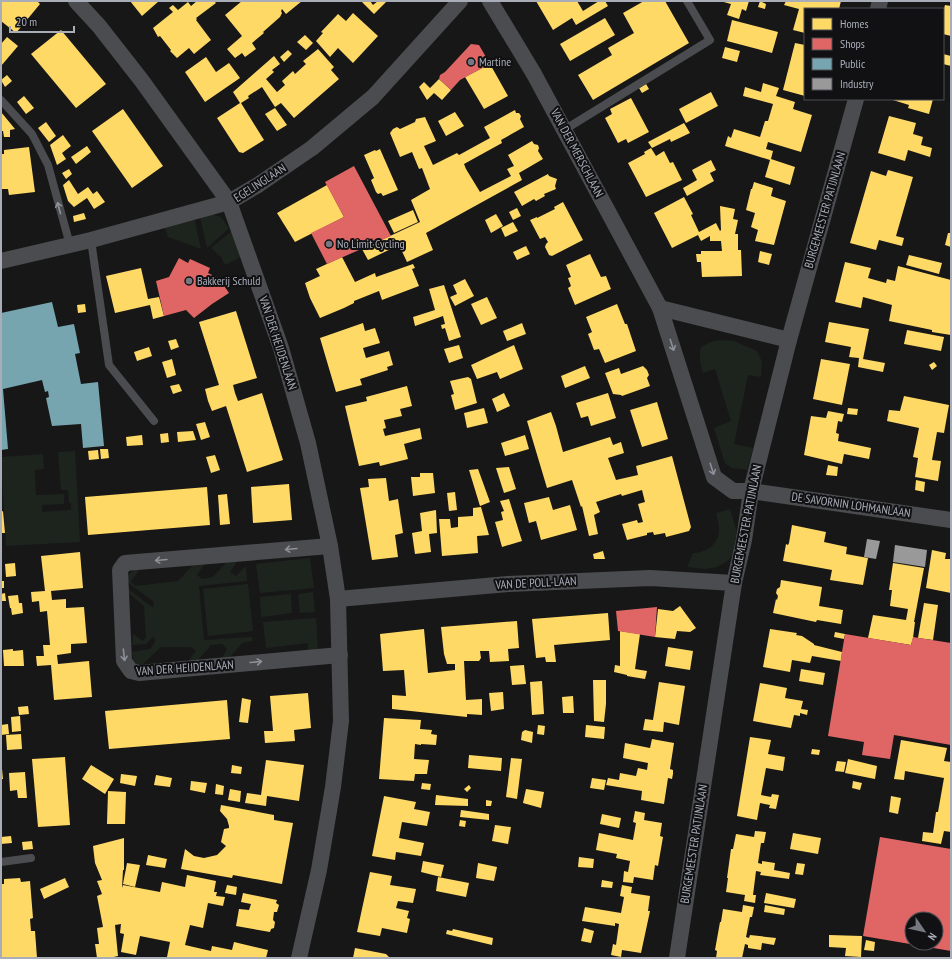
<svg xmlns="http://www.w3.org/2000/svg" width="952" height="959" font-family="'PT Sans Narrow',sans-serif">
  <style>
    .green { fill: #1d241e }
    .homes { fill: #ffd966 }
    .shops { fill: #e06666; fill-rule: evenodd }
    .public { fill: #76a5af }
    .industry { fill: #999 }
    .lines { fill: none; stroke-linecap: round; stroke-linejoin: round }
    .service { stroke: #4b4c50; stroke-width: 8 }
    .minor { stroke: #4b4c50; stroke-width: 16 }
    .oneway { stroke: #8c9099 }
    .poi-dot { fill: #757880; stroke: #111113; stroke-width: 1.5 }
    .labels { text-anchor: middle; stroke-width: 4; stroke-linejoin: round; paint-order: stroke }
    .poi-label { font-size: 12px; fill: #a8adb8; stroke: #111113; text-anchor: start }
    .street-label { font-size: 12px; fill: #a8adb8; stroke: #111113 }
  </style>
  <rect width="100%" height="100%" fill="#171717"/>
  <g class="green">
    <polygon points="211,214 221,217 229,228 207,248 200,217"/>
    <polygon points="194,217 201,249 168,237 164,225"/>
    <polygon points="232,231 241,257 225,265 221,257 211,248"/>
    <path d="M 720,340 L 734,341 L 757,351 L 762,362 L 761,377 L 748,375 L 734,444 L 753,448 L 747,470 L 732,468 L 725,463 L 714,428 L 731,421 L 715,369 L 703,373 C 700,364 699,357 701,347 L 710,342 Z"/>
    <polygon points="75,451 80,542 6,546 1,457 43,454 44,469 35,470 36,495 64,494 64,504 42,505 42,512 71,510 71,503 69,503 68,490 61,490 58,452"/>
    <path d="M 730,509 L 738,536 L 736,548 L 729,560 L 717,567 L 705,569 L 687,567 L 693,553 C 705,553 718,545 719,532 C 720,527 717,519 716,513 Z"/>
    <polygon points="310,558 314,588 260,593 256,564"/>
    <polygon points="238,560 230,572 236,576 246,566 247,581 199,586 204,640 252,637 253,641 242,643 229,658 222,658 227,649 222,644 211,645 198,660 189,660 196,651 191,647 161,647 143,664 138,665 134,662 132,652 150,649 155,642 154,636 146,644 132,645 133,634 143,641 146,637 144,606 127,592 127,588 153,608 154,602 126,581 128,575 135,570 139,570 131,581 135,586 178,581 194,564 205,563 197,575 202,579 213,577 228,561"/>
    <polygon points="248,584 253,631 208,636 203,589"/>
    <polygon points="313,592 315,612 300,613 298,594"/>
    <polygon points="291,594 292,613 261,617 260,597"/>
    <polygon points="316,618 318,650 308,652 308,643 266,648 263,622"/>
  </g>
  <g class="homes">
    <polygon points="1,1 37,1 40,4 16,33 1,21"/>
    <polygon points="130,1 159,1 142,16"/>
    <polygon points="197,1 214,1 216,3 196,18 197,19 196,20 211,40 194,54 189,48 177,58 170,51 171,50 160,36 158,37 153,28 173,12 169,8 173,5 178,10 188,2 191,6"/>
    <polygon points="242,1 302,1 286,14 282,9 281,11 282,13 280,17 263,32 264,33 252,43 256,49 245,57 242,53 235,58 227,49 242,36 225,15"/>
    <polygon points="361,1 370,1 373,5 378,1 387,1 374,14"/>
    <polygon points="536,1 577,1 583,11 599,1 605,1 608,6 576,25 572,18 553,30"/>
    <polygon points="644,1 665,1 689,43 593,100 578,75 612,55 608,48 634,33 623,13"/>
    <polygon points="720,1 749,1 746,11 742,9 739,19 727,15 731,4"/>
    <polygon points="760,1 766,4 765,9 758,7"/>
    <polygon points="786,1 841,1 839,9 805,9 805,33 793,30 799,9 784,5"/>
    <polygon points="945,5 951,6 951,36 943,34 943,12"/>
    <polygon points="353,13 378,36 353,63 338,48 330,57 316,41 323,33 321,32 338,14 346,21"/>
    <polygon points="605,18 615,35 570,61 560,44"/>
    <polygon points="732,20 778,32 772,53 727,41"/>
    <polygon points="61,30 106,84 76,108 31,54"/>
    <polygon points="305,35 313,43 306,50 297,42"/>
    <polygon points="7,37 18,46 1,66 1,44"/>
    <polygon points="795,43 805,45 805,96 783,90"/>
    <polygon points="725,47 740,51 737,62 722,58"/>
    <polygon points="318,49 334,67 331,70 339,79 294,118 281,103 275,107 262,87 248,96 249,98 241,103 264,140 243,153 239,152 217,118 240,103 233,92 274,56 280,64 272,70 274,72 266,79 277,92 285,85 282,81 293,71 295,74 306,64 303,61"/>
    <polygon points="288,50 292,54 284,62 280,57"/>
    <polygon points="943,54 951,56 951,66 943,64"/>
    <polygon points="206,57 216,72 229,63 240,78 205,102 185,72"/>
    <polygon points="490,64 508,96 484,109 465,77"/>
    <polygon points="7,75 12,81 5,87 1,80"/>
    <polygon points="439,79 451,90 442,100 434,93 427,100 419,87 424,82 430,88"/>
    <polygon points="763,83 779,88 776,96 795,102 793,109 812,115 801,152 768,142 766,149 773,151 771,159 795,167 790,185 765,177 770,160 725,146 728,136 731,138 734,129 760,137 765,121 768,121 773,104 743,96 745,87 761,92"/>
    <polygon points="646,84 649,89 642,93 639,88"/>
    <polygon points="711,92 718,106 686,123 679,109"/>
    <polygon points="24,96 34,108 26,114 17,102"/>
    <polygon points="631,98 649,132 628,143 626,139 618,143 605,118 612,114 610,109"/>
    <polygon points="894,99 933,99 929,114 908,108 909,105 893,100"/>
    <polygon points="275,108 287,125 277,131 265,114"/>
    <polygon points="123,109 163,166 132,188 92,131"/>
    <polygon points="515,110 516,113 519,113 521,116 520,119 524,127 501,140 502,143 464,164 466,169 480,192 511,176 507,169 514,166 508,155 532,141 534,144 538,145 539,148 538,151 543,159 519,173 522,180 426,233 433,250 407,262 399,245 368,260 362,249 420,222 411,200 430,189 422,168 419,169 412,152 400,157 390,133 393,129 397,127 400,129 415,122 416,119 425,117 436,141 424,146 433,165 457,153 459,155 490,138 484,127"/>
    <polygon points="1,112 15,129 10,130 10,137 4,137 3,131 1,131"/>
    <polygon points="455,112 464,126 446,136 438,121"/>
    <polygon points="889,116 916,123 913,134 923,137 921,145 932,148 930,157 908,150 905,161 878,153"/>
    <polygon points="46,122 56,136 49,142 38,128"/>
    <polygon points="684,123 690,133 671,142 670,139 652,148 648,142"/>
    <polygon points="63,135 71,146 62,153 66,159 57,165 50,145"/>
    <polygon points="87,146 91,152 76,164 71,157"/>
    <polygon points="29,147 35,192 9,195 8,189 1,189 1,154 4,154 4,150"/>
    <polygon points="651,148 656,156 664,151 670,163 673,162 682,180 646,197 628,163 645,154 644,152"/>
    <polygon points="380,149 398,190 383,196 381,193 378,194 376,192 371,180 374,178 364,155 375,150 376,151"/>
    <polygon points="711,160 716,170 710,173 714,181 687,196 683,188 697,180 692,170"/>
    <polygon points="69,169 72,174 66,179 62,173"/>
    <polygon points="888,170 913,177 896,236 904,238 902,246 879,240 876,250 850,243 871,171 886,176"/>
    <polygon points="548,174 549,176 557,179 555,186 556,189 544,194 545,196 536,201 534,199 522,206 514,192"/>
    <polygon points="69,180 78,194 88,187 93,194 97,191 105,202 94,209 87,198 74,207 68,201 63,185"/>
    <polygon points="754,182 773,188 771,196 786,201 774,245 755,241 758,230 751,227 755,213 746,210 751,189 752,189"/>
    <polygon points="327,185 344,217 295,242 277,213"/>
    <polygon points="684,197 693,214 691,215 699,232 716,223 720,231 721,230 720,206 735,209 733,219 738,220 735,234 738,234 738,250 741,250 742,276 702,277 701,262 697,262 696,254 701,254 701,251 722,251 721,241 710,241 710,236 701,241 698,235 672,248 654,213"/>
    <polygon points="563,202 583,240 552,256 549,255 545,247 546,244 548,242 545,237 540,239 530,220 537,217 537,218 555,209 554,207"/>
    <polygon points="517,208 521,216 513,220 509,212"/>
    <polygon points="413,210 418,222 394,233 388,221"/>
    <polygon points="84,213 86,219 74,222 73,216"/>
    <polygon points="496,214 503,226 491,233 485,220"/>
    <polygon points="513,222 518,231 505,237 501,228"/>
    <polygon points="948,233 951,233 951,247 945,245"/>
    <polygon points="526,246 530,254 517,260 513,252"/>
    <polygon points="760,251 772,254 769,265 758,262"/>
    <polygon points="590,254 601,277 606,276 611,289 575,305 568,288 571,286 568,278 571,277 566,265"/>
    <polygon points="909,255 942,263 939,274 906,265"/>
    <polygon points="342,257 355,282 375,273 376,277 413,264 415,268 412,269 419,286 382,300 379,291 354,301 354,303 344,308 320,318 310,298 305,283 320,276 316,269"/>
    <polygon points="845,262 871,268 868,278 886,283 887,279 895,281 898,266 951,280 951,335 932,332 932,330 889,321 892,305 863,297 861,308 835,302"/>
    <polygon points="141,268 148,299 159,297 164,316 153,319 150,305 115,313 106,276"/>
    <polygon points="465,279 474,296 455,306 450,297 457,294 453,285"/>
    <polygon points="444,285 461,337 449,341 445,328 442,329 441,325 445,324 443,316 415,326 413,317 435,310 429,289"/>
    <polygon points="487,297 497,318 481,325 471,304"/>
    <polygon points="85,304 86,312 78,313 77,305"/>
    <polygon points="617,304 625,324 627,324 636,351 605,363 599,349 594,350 588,334 592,332 586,317"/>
    <polygon points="236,311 257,378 233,385 235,393 238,401 262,393 283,460 247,472 226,406 212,411 208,401 205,389 219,385 199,322"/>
    <polygon points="829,322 869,329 863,359 885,363 883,372 858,367 859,358 849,357 851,347 825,342"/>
    <polygon points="363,323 365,331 375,328 380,343 363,348 366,358 389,351 393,365 387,367 388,370 360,379 362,385 336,392 320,338"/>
    <polygon points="522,323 526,334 507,341 503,331"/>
    <polygon points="907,330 944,337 941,351 904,344"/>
    <polygon points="176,339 179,347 171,350 168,341"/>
    <polygon points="459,345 463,358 449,363 444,349"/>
    <polygon points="514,345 523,369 500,379 497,372 477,379 471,365"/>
    <polygon points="149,347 152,356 137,361 134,352"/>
    <polygon points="172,359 176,375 167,378 162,362"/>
    <polygon points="821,359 850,364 842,405 813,399"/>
    <polygon points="934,362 937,366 932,370 929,365"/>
    <polygon points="585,366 590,378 565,388 561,376"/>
    <polygon points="643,366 647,370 649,375 647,378 650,386 622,396 621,395 613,394 605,373 619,368 621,374"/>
    <polygon points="468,377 471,379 477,403 455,410 451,395 454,394 450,381"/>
    <polygon points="179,384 182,391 173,394 170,386"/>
    <polygon points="407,386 412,406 400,409 402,416 384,420 386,428 383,429 385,436 420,428 422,439 404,444 408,459 380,466 379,462 359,466 345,406 367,401 366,397"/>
    <polygon points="504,393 510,406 497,412 492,399"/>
    <polygon points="608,393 616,418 591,426 588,416 581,418 576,403"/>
    <polygon points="904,396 949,405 944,433 937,432 932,460 941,461 938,481 915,477 918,458 913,457 919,428 887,421 889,410 900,411"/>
    <polygon points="657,402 668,439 642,447 630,410"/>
    <polygon points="484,408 488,423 467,428 464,413"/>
    <polygon points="848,408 858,409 857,415 847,414"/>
    <polygon points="828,411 844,414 842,422 838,421 836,433 839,434 838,441 871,448 869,459 844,454 842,464 804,455 811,416 826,418"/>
    <polygon points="551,412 556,426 563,452 610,437 613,445 621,442 624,453 608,458 616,480 638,475 636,466 672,456 691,527 689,531 666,537 665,533 654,535 653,532 647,533 647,535 627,540 622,524 637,520 638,523 643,522 638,504 645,502 642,490 622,496 621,494 596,502 600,512 594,515 598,534 589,536 582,506 581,507 572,480 547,488 527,421"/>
    <polygon points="205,422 210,437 201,440 196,424"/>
    <polygon points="193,431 196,440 178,442 177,432"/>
    <polygon points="168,433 169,442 161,443 160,434"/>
    <polygon points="142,435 143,445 127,446 126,437"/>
    <polygon points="525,435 529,449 505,456 501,443"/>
    <polygon points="100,449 108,449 109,458 101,459"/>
    <polygon points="98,450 99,459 89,460 88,451"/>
    <polygon points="215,455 220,470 211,473 206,457"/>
    <polygon points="828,465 838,467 837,476 826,475"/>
    <polygon points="509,467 516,489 504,493 496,468"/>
    <polygon points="478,469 490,502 480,506 469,470"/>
    <polygon points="420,473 433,473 435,493 413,496 411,477 420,477"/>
    <polygon points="386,478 389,501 398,499 403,533 395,535 398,557 372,560 360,488 369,487 368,479"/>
    <polygon points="916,480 925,482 924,492 915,490"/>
    <polygon points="289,484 292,520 253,523 251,487"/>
    <polygon points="207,487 210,525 88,535 85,497"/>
    <polygon points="455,492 457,510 449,511 447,493"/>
    <polygon points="227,494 230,524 220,525 218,495"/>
    <polygon points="549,497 553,510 570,505 577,530 541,540 536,521 529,523 524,503"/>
    <polygon points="509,499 522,541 502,547 495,522 503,520 501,512 504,511 500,501"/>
    <polygon points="481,507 489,535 477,536 478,553 442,556 439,519 450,519 451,528 458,527 458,517 473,516 473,508"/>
    <polygon points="436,510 437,533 429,534 431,552 415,554 412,533 422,531 420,513"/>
    <polygon points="3,511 5,533 1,533 1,512"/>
    <polygon points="792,525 826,532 824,542 847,547 846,554 868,558 863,585 830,580 832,570 783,561 786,544 788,545 789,543"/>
    <polygon points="932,550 946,553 945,559 951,559 951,593 926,588"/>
    <polygon points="603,551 605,559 594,559 593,554"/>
    <polygon points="80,552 83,588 51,591 52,600 66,599 66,608 84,607 87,643 71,644 71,653 57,655 58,664 89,661 92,697 54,700 51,665 37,666 36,656 44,656 43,645 50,645 47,611 40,612 39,601 32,602 31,592 45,591 41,556"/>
    <polygon points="15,563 16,576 6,577 5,564"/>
    <polygon points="893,563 924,568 914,622 915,622 913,638 911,645 868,638 873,615 906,620 908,609 890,606 892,590 889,590"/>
    <polygon points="781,580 822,587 819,606 843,610 841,624 817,620 816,622 773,613 776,599 777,600 778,596 776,593 777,589 780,587"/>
    <rect x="1" y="581" width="3" height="7"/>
    <polygon points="5,593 6,601 1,601 1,594"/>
    <polygon points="18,595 19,603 22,603 23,613 12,615 11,608 10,608 8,596"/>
    <polygon points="924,603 938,605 933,640 918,638"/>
    <polygon points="680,606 696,628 690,632 677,631 675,639 655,637 658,609 673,611"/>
    <polygon points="608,613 610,640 554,645 556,662 546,662 545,657 536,658 532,619"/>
    <polygon points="517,621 519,648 508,649 509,661 490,662 489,651 480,651 481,658 479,661 464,661 466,700 482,699 482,715 467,714 467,717 392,709 392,695 406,696 404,670 383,671 380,634 424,629 428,673 455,670 455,664 447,664 444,654 441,627"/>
    <polygon points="770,629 797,633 796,635 802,636 814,644 814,645 842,652 841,661 812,656 810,663 792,660 790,672 763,667"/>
    <polygon points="620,631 640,634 635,669 647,671 645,679 627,676 627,675 614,672 615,665 620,666"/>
    <polygon points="835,632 845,634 844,639 834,637"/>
    <polygon points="668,647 693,651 690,670 665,666"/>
    <polygon points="13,649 13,651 23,650 24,666 4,666 3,650"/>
    <polygon points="524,665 526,684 512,685 510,666"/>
    <polygon points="801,669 825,673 823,685 799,681"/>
    <polygon points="593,680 606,680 606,704 604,722 594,721"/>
    <polygon points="542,681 544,714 532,715 530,682"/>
    <polygon points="659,682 685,686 679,725 664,722 663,732 643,730 645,719 653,720"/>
    <polygon points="760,683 787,688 785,698 803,701 801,709 808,710 807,715 800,713 800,716 794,715 791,728 753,721"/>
    <polygon points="503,692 504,709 491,711 489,693"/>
    <polygon points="308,693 311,728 294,730 295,741 265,743 264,731 273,731 270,696"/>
    <polygon points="573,696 574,713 563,713 562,697"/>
    <polygon points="242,698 251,700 248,723 239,722"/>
    <polygon points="227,700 230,739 109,749 105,711"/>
    <polygon points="28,706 29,714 19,715 18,707"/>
    <polygon points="20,716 21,731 12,732 11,717"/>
    <polygon points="384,718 421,720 420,729 432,730 431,734 437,735 436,745 421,744 421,745 415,744 414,759 429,760 427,774 415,774 414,781 379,779"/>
    <polygon points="8,724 9,734 1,735 1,725"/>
    <polygon points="538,725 545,726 544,735 537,734"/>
    <polygon points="586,725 605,727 604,739 585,737"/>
    <polygon points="525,730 533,732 532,743 521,740 522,732"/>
    <polygon points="21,734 22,749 7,750 6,735"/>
    <polygon points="750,737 771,740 768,754 785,757 783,771 766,768 761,795 771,797 772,794 779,795 776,809 769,808 770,805 760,803 757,820 737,816"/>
    <polygon points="652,739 674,743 670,769 673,770 673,774 672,779 668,778 664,804 641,800 642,791 606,785 608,778 619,780 620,773 636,776 638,768 647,770 648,763 623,758 625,743 650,748"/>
    <polygon points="901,740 947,748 944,761 951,762 951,832 944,831 941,844 922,841 923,832 933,833 936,812 938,812 944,778 905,771 904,780 894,779"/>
    <polygon points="812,749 820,750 819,755 811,754"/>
    <polygon points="469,755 502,758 501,771 468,768"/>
    <polygon points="65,757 70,825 38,827 32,759"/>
    <polygon points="511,758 522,759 517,799 506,797"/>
    <polygon points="848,759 877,766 875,779 845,773"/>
    <polygon points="266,760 304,765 299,801 267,796 266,806 245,803 247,793 261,795"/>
    <polygon points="837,761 846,762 844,772 835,771"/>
    <polygon points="91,765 114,779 105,794 82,779"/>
    <polygon points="232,765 242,767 241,774 231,773"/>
    <polygon points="1,769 2,769 3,779 1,779"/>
    <polygon points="25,772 27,798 18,798 17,790 10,791 9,773"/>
    <polygon points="121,774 137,776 135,786 120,783"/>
    <polygon points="156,775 172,778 170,787 154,785"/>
    <polygon points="592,778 606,780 604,790 590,788"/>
    <polygon points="191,781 207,783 205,793 190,790"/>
    <polygon points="853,781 862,783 860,790 852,788"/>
    <polygon points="422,783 431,784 430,790 421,789"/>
    <polygon points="216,784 224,786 223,795 215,794"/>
    <polygon points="469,785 471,788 467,792 464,789"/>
    <polygon points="230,789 241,791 240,802 228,800"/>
    <polygon points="526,789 544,792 541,808 523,803"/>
    <polygon points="108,791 126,792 125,824 107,824"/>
    <polygon points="436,795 468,799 468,806 435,805"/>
    <polygon points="384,796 416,802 414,809 430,812 427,826 402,822 399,838 424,843 421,856 396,852 395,860 372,856"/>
    <polygon points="891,796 901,798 898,814 889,812"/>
    <polygon points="486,800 492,801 491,806 486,806"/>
    <polygon points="221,805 274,815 274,820 293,823 282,884 233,875 232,878 181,869 185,849 194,856 204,858 217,855 226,846 221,842 224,829 229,828 229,826 227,819 220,811"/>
    <polygon points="461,810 489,814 489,820 460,817"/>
    <polygon points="635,811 645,813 644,820 662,823 660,836 663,837 658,866 655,865 653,880 634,877 633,883 623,882 624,871 628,872 630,861 616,858 617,854 596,850 599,833 633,840 636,823 633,822"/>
    <polygon points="602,814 621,818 619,828 600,824"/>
    <polygon points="460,820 466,821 465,827 459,826"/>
    <polygon points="495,825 511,827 508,844 492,841"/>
    <polygon points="755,831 766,832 764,843 761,843 758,863 762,864 762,861 775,863 774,870 790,873 789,879 760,875 761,872 756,871 753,895 756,895 755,903 744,901 745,895 726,892 728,878 727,878 731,849 733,849 736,834 754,837"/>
    <polygon points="793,833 821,838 818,854 790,849"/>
    <polygon points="11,836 12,843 1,844 1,837"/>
    <polygon points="124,838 124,870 123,870 122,888 123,885 160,892 162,882 185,887 187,875 216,881 214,892 217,892 216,896 225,897 223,906 208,903 203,928 190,925 185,945 211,951 212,946 232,950 234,942 268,950 266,958 175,958 167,957 170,942 140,936 136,955 121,952 124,934 120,933 121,924 115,925 118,956 109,958 97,958 95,944 99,944 97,928 103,927 97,896 102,894 97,881 102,880 95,863 93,846"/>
    <polygon points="32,841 33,849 23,850 22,842"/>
    <polygon points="148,855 167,859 165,868 146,865"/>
    <polygon points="579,857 594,859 593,868 578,867"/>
    <polygon points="423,861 444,865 441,877 421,872"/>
    <polygon points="127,863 140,865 135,887 123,884"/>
    <polygon points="478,863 497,867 494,881 476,878"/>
    <polygon points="797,863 805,864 803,875 795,874"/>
    <polygon points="370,872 392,876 390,885 416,889 413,903 398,901 396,908 409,911 407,918 410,919 407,933 382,928 380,936 357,932"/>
    <polygon points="438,877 469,883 466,897 436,891"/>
    <polygon points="20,878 21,882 30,881 33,918 30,919 31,931 35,931 37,958 1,958 1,884 4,884 4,879"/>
    <polygon points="65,878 69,887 44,899 40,889"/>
    <polygon points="602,880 613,882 612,888 601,887"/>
    <polygon points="227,885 237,887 236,895 225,893"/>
    <polygon points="622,885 632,887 631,893 650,896 648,911 650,911 641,953 622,950 621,957 611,955 613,944 616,945 619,924 615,923 615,926 582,921 585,907 621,913 624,897 620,896"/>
    <polygon points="243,893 277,900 276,903 279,905 277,912 274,912 273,920 275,922 274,928 271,929 270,932 236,926 239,909 249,910 251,904 241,902"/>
    <polygon points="766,893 796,899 794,908 764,903"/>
    <polygon points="743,905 754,907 752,917 750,917 746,937 749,938 750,935 776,938 774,945 762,943 761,950 748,948 748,945 745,944 742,958 716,958 717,951 715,950 720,922 721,922 723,909 742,912"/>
    <polygon points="765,905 785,909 784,915 764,912"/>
    <polygon points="584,928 594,931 591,943 581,941"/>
    <polygon points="453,929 493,938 492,945 446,934 447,930 452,931"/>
    <polygon points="829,935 862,936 861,957 845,956 846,948 829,947"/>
    <polygon points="866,940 875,942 874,951 864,950"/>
    <polygon points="355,948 386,954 390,958 353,958"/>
  </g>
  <g class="shops">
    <polygon points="471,44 479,45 490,64 460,80 451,90 439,79 440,75 445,72"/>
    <polygon points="354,166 391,236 327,264 311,233 344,217 325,182"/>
    <polygon points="179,258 188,263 190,259 210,268 208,273 224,281 223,284 229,293 212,304 194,318 186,310 164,316 156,281 169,277"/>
    <polygon points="657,607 655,637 618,631 616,611"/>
    <polygon points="845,634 911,645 913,637 951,643 951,745 894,735 890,759 862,755 864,742 828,736"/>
    <path d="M 880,837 L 951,849 L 951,951 L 863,936 ZM 912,919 L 936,919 L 936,943 L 912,943 Z"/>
  </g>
  <polygon class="public" points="52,302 58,327 74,324 80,353 75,354 81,384 98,382 104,446 83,448 81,424 52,426 46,398 49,397 48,391 45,392 42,380 3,389 8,449 1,450 1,313"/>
  <g class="industry">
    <polygon points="867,539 880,541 876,559 864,557"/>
    <polygon points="895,545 927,550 925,567 893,562"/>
  </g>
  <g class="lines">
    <g class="service">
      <polyline points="1,100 32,134 48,165 70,245"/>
      <polyline points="564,130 710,40 687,1"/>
      <polyline points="91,240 109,365 154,421"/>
      <polyline points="1,862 31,858"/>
    </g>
    <g class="minor">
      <polyline points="76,1 99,26 142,81 229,202 281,348 308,443 330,546 338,599 341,721 333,787 319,870 299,958"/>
      <polyline points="490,1 534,74 660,308 714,477 733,491 751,491 951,520"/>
      <polyline points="878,9 880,1"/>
      <polyline points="1,261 91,240 229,202 258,185 312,148 373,97 460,1"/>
      <polyline points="660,308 789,340"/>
      <polyline points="330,546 125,563 120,570 124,661 131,671 139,673 340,655"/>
      <polyline points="338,599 508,584 650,578 734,583"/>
      <polyline points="677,958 734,583 744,540 751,491 789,340 856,99"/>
    </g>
  </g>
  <defs><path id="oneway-shaft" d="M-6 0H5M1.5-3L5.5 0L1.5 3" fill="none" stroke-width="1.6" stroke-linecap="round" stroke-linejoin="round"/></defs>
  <g class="oneway">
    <use href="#oneway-shaft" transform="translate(59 208) rotate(-105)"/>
    <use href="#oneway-shaft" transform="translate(672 345) rotate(72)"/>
    <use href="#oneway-shaft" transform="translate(712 469) rotate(72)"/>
    <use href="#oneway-shaft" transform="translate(291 549) rotate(175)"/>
    <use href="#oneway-shaft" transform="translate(161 560) rotate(175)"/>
    <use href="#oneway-shaft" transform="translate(124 655) rotate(84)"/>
    <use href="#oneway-shaft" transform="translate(256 662) rotate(-5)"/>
  </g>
  <g class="poi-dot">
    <circle cx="471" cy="62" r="4"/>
    <circle cx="329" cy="244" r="4"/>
    <circle cx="189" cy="281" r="4"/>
  </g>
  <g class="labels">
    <g class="poi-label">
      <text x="479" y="66">Martine</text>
      <text x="337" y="248">No Limit Cycling</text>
      <text x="197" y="285">Bakkerij Schuld</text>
    </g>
    <g class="street-label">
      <text transform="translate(577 153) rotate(62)" y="4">VAN DER MERSCHLAAN</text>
      <text transform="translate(260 183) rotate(-33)" y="4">EGELINGLAAN</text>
      <text transform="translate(825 210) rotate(-74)" y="4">BURGEMEESTER PATIJNLAAN</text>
      <text transform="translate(278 343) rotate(72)" y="4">VAN DER HEIJDENLAAN</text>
      <text transform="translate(851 505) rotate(8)" y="4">DE SAVORNIN LOHMANLAAN</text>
      <text transform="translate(746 524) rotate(-79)" y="4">BURGEMEESTER PATIJNLAAN</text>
      <text transform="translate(536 583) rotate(-3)" y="4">VAN DE POLL-LAAN</text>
      <text transform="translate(185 668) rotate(-4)" y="4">VAN DER HEIJDENLAAN</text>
      <text transform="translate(694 844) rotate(-81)" y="4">BURGEMEESTER PATIJNLAAN</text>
    </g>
  </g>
  <rect width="952" height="959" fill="none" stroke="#a8adb8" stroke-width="4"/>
  <rect x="804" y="8" width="140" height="92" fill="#111113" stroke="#4d4f55"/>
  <rect x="812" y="18" width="20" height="12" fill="#ffd966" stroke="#4d4f55"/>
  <text x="840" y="28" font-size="12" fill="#a8adb8">Homes</text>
  <rect x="812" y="38" width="20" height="12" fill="#e06666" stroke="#4d4f55"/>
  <text x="840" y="48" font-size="12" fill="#a8adb8">Shops</text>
  <rect x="812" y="58" width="20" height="12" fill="#76a5af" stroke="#4d4f55"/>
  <text x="840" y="68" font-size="12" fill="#a8adb8">Public</text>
  <rect x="812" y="78" width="20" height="12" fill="#999999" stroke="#4d4f55"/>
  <text x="840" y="88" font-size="12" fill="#a8adb8">Industry</text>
  <g transform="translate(924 931) rotate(124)"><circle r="19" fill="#111113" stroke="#4d4f55"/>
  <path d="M0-3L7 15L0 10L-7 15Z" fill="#757880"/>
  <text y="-6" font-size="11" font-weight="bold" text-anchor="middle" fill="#a8adb8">N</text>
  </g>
  <path d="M10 26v6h64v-6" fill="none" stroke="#a8adb8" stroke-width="2"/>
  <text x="16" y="26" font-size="12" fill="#a8adb8" stroke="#111113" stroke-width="3" paint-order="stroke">20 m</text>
</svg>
